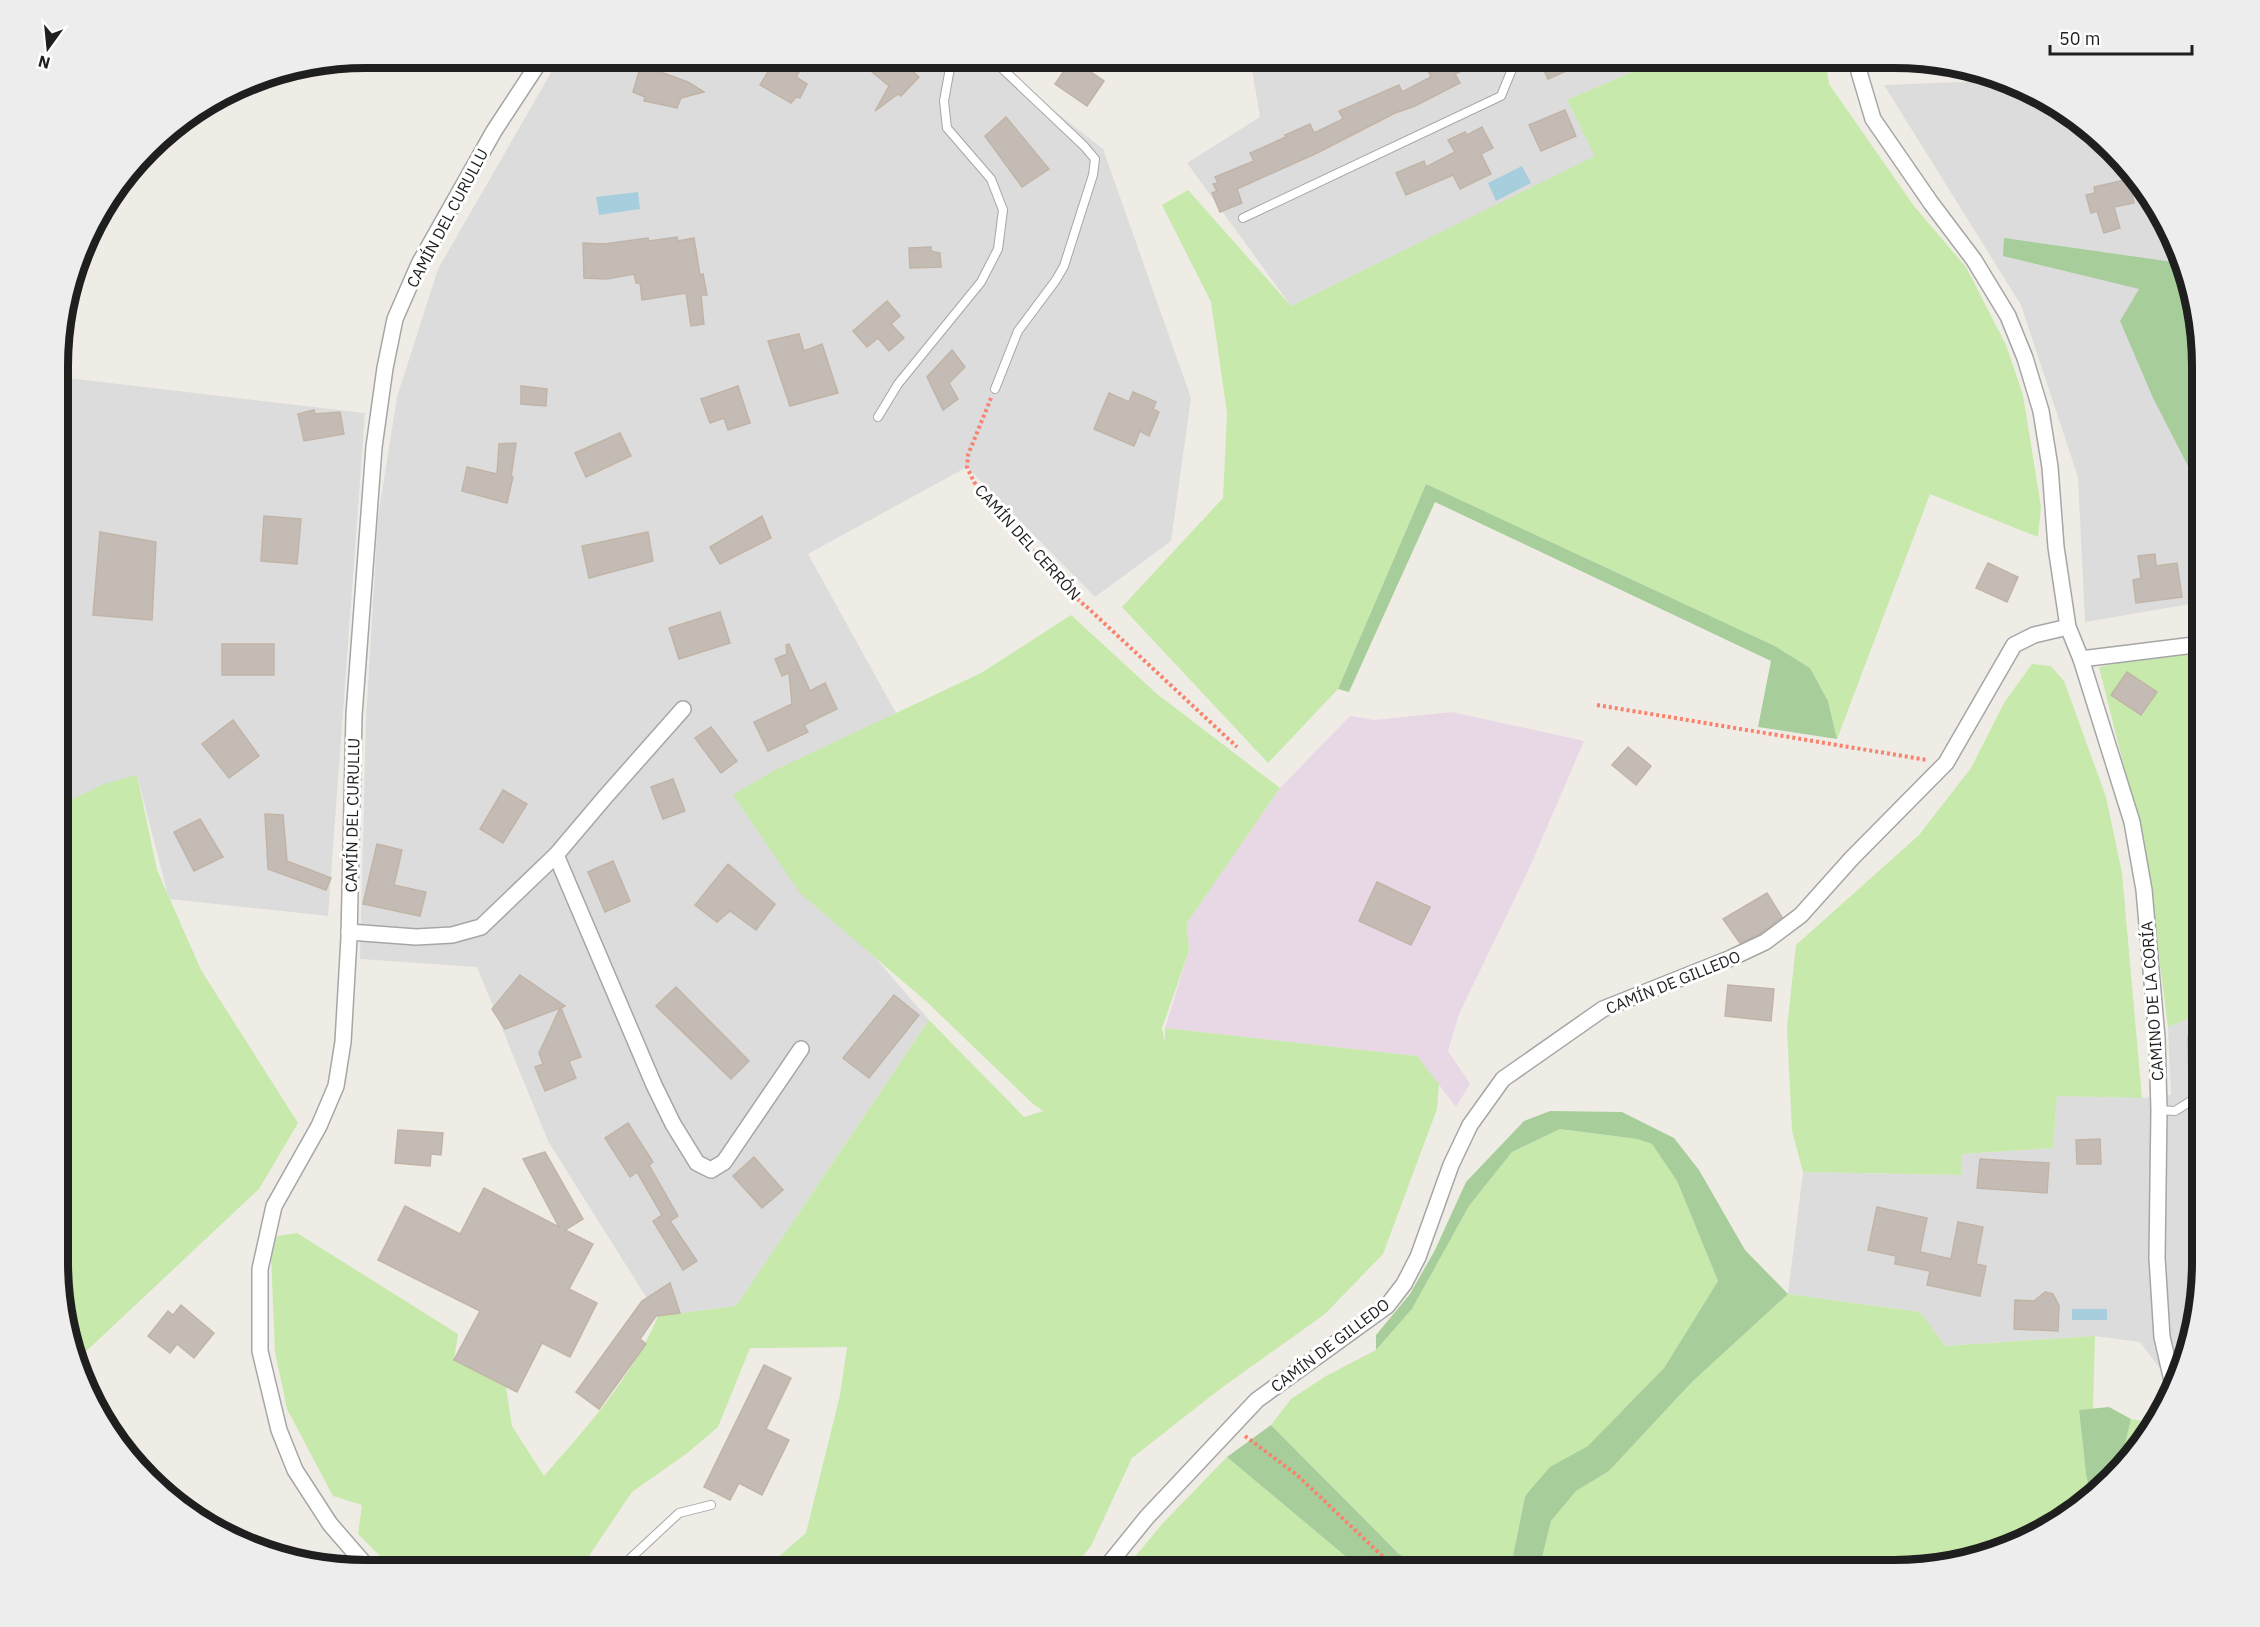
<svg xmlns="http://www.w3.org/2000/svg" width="2260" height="1627" font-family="'IBM Plex Sans',sans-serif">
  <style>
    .residential { fill: #dddcdc }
    .industrial { fill: #e8d7e4 }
    .grass { fill: #c7e9ab }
    .forest { fill: #a7ce9a }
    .water { fill: #a6cedc }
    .building { fill: #c4bcb4; stroke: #c1b4a7; stroke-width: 1.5 }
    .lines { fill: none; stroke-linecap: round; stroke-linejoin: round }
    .lane-casing { stroke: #a6a6a6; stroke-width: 10 }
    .street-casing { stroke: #a6a6a6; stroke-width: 18 }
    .path { stroke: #f8826d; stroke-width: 4; stroke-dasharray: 3 3; stroke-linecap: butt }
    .lane { stroke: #fff; stroke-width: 8 }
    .street { stroke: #fff; stroke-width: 15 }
    .labels { text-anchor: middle; stroke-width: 6; stroke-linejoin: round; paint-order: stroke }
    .street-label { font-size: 16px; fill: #1f1f1f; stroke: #fff }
    .rim { fill: none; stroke: #1f1f1f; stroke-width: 8 }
  </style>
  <rect width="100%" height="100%" fill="#efece5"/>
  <g class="residential">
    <polygon points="985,57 1103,149 1191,398 1171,541 1095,597 967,467 808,554 896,713 734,795 929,1020 736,1306 658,1316 548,1141 477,967 360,959 366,719 378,517 397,397 438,269 560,57"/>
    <polygon points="1250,57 1664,58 1567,100 1596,156 1291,306 1187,163 1260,117"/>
    <polygon points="2012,80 2082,121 2139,178 2171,229 2202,346 2202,602 2085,622 2078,477 2021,305 1884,85"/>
    <polygon points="60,377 365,413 328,916 169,899 137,775 60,809"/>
    <polygon points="2202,1013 2202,1281 2186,1361 2173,1386 2140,1342 2095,1336 1944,1346 1920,1312 1788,1294 1803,1172 1960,1175 1961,1154 2053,1148 2057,1096 2142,1098 2171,1095 2168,1027"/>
  </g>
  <polygon class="industrial" points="1452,712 1584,741 1528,871 1459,1014 1448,1051 1470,1084 1456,1107 1417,1056 1165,1028 1189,951 1187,923 1280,788 1350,716 1374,720"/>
  <g class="grass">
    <polygon points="1664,58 1825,58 1829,84 1914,206 1966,267 2006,345 2023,395 2041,507 2038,537 1930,494 1837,739 1828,701 1810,668 1775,646 1426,484 1338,689 1268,763 1122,607 1223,498 1227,413 1211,302 1162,205 1188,190 1291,306 1595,156 1567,100"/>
    <path d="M 1071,615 L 1157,694 L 1280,788 L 1187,923 L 1189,951 L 1162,1028 L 1165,1043 L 1165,1028 L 1417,1056 L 1439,1084 L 1437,1109 L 1383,1254 L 1325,1314 L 1220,1389 L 1132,1458 L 1091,1546 L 1071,1570 L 763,1570 L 806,1533 L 840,1395 L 847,1347 L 750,1348 L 718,1427 L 686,1454 L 632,1492 L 580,1569 L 393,1569 L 358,1534 L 362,1505 L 333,1496 L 287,1409 L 275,1352 L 271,1256 L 277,1236 L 297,1233 L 458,1334 L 454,1360 L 506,1387 L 512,1426 L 544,1476 C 587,1427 633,1376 658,1316 L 736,1306 L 929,1020 L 1024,1117 L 1043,1111 L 1033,1104 L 928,1003 L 800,893 L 733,795 L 773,771 L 981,673 Z"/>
    <polygon points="2202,646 2202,1013 2168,1027 2146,855 2099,667"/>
    <polygon points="2032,664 2051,666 2064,681 2106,797 2122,873 2142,1098 2057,1096 2053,1148 1961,1154 1961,1175 1803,1172 1792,1131 1787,1028 1796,945 1919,835 1971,768 2004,703"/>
    <polygon points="137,775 157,870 201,970 298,1123 259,1189 79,1358 60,1301 60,805 104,784"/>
    <polygon points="1560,1129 1637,1139 1652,1144 1677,1181 1718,1281 1664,1368 1590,1450 1525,1495 1513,1556 1506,1570 1426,1570 1398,1553 1271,1425 1291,1399 1326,1376 1376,1350 1412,1309 1469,1206 1512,1152"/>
    <polygon points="1788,1294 1920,1312 1945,1346 2095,1336 2093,1409 2079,1410 2086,1474 2091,1498 2082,1506 2030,1538 1955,1564 1894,1570 1539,1570 1551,1521 1577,1490 1609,1471 1692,1382"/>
    <polygon points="2131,1419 2153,1423 2139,1449 2119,1469"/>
    <polygon points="1227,1457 1362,1570 1124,1570 1162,1524"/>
  </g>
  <g class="forest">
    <polygon points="2004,238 2180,263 2202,346 2202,460 2188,466 2153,398 2120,321 2139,289 2003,256"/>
    <polygon points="1426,484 1775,646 1810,668 1828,701 1837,739 1758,727 1771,661 1435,502 1349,692 1338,689"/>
    <polygon points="1550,1111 1622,1112 1674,1138 1699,1170 1745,1250 1788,1294 1692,1382 1609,1471 1576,1491 1551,1521 1539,1570 1506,1570 1513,1556 1525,1496 1550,1467 1588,1446 1664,1368 1718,1281 1677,1181 1652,1144 1637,1139 1560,1129 1512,1152 1469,1206 1412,1309 1376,1350 1376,1335 1410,1294 1435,1250 1466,1182 1524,1121"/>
    <polygon points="2109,1407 2131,1419 2119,1469 2091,1498 2086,1474 2079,1410"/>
    <polygon points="1271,1425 1398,1553 1426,1570 1362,1570 1227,1457"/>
  </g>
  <g class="water">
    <polygon points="1522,166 1531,183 1496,201 1488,183"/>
    <polygon points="638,192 640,209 599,215 596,197"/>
    <rect x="2072" y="1309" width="35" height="11"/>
  </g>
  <g class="building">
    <polygon points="777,57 808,57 796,77 807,84 800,98 796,97 791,103 760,85"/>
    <polygon points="871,57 897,57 919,77 901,96 898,94 875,111 889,86 865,66"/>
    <polygon points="1449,57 1491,57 1455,74 1460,83 1415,106 1395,113 1317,153 1237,189 1242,203 1220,212 1212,193 1217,191 1213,184 1218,183 1215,177 1254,161 1250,153 1286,137 1285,135 1310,124 1314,133 1343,119 1339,111 1399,85 1402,92 1431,77 1427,68"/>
    <polygon points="1538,57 1554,57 1596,58 1548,79"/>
    <polygon points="1072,59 1104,81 1087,106 1055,84"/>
    <polygon points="641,65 688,82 704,92 681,98 677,108 644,101 645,97 633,92"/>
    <polygon points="1565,110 1576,136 1541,151 1529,125"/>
    <polygon points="1006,117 1049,169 1022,187 985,136"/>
    <polygon points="1482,127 1493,148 1481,154 1491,174 1460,189 1453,175 1406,195 1396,173 1424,161 1426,167 1455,152 1448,140 1465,132 1467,135"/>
    <polygon points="2129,179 2134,203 2114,207 2120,228 2104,233 2097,211 2091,213 2086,195 2095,193 2094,187"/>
    <polygon points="677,237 678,241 694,238 700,275 703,274 707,295 701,295 704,324 691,326 686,293 642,300 640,283 636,283 634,274 607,279 584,278 583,243 604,244 648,238 649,241"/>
    <polygon points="931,247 931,251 940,253 941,267 910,268 909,248"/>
    <polygon points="887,301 900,316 891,324 904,338 889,351 878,338 867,347 853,331"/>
    <polygon points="799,334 804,351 822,344 838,393 790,406 768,341"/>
    <polygon points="952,350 965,367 949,383 958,399 943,410 927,377"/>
    <polygon points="521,386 547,389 546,406 521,404"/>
    <polygon points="738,386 750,423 728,430 724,418 710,423 701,399"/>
    <polygon points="1133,392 1156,402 1153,409 1159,412 1149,436 1140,431 1134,446 1094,429 1109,393 1129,402"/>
    <polygon points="314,410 315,414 340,412 344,434 304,441 298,414"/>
    <polygon points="620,433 631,456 586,477 575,453"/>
    <polygon points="516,443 511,477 513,477 507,503 462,491 467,467 497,474 499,444"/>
    <polygon points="264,516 301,519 297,564 261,561"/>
    <polygon points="762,516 771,538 720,564 710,547"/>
    <polygon points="100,532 156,542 152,620 93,615"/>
    <polygon points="648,532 653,561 589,578 582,546"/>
    <polygon points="2155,554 2156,566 2177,563 2182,597 2136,603 2133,580 2141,578 2138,556"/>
    <polygon points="1988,563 2018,577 2007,602 1976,588"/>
    <polygon points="720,612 730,643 679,659 669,628"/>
    <rect x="222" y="644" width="52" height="31"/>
    <polygon points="789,644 810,691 825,683 837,709 804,725 808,732 768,751 754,722 792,704 789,673 782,676 775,659 787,654 786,645"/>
    <polygon points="2127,672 2157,692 2141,715 2111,695"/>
    <polygon points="233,720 259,756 229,778 202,744"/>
    <polygon points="711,727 737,761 721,773 695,738"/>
    <polygon points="1628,747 1651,766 1636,785 1612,765"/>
    <polygon points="673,779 685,811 663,819 651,787"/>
    <polygon points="503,790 527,804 503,843 480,829"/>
    <polygon points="265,814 283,815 287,861 331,878 326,890 268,869"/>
    <polygon points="200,819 223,857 194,871 174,832"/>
    <polygon points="377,844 402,850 394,885 426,892 420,916 363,904"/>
    <polygon points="613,861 630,901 605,912 588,872"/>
    <polygon points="728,864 775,904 756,930 730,911 717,922 695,905"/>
    <polygon points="1377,882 1430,907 1411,945 1359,921"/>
    <polygon points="1767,893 1782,917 1760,934 1740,943 1723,919"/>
    <polygon points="520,975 565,1006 561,1008 581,1057 569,1061 576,1078 545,1091 535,1067 543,1064 539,1053 560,1008 505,1029 492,1009"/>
    <polygon points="1728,985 1774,989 1771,1021 1725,1016"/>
    <polygon points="676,987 749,1061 731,1079 656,1006"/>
    <polygon points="894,995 919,1015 869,1078 843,1058"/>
    <polygon points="2188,1036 2202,1036 2202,1083 2189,1083"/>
    <polygon points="628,1123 653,1162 649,1165 678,1216 670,1221 697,1261 683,1270 653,1221 662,1215 637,1172 630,1177 605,1138"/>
    <polygon points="398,1130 443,1133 441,1155 431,1154 430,1166 395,1163"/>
    <polygon points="2100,1139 2101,1164 2077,1164 2076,1140"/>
    <polygon points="545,1152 583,1219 565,1230 593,1244 569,1289 597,1303 570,1357 542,1343 517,1392 454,1360 480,1311 378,1260 405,1206 460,1234 484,1188 559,1227 523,1159"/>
    <polygon points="754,1157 783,1190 762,1208 733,1176"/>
    <polygon points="1980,1159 2049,1163 2047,1193 1977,1188"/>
    <polygon points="1877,1207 1927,1218 1920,1252 1951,1259 1958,1222 1983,1227 1976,1264 1986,1266 1980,1296 1927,1285 1930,1271 1895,1264 1896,1256 1868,1250"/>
    <polygon points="670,1283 680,1313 656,1316 640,1339 646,1344 599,1409 576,1392 642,1301"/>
    <polygon points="2045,1292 2053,1294 2059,1306 2058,1331 2014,1329 2015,1300 2034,1301"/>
    <polygon points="181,1305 214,1333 194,1358 177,1344 170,1353 148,1336 168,1311 173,1315"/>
    <polygon points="764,1365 791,1378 766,1429 789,1440 762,1495 739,1483 730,1500 704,1487"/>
  </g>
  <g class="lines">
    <defs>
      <g id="lane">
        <polyline points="990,57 1084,146 1095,159 1093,175 1064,266 1056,280 1018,331 995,389"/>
        <polyline points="1243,218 1501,96 1517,57"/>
        <polyline points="878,417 898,384 981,282 998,249 1003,210 991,179 947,128 944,101 952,57"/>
        <polyline points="2159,1110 2175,1111 2202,1094"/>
        <polyline points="619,1569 679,1513 711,1505"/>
      </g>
      <g id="street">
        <polyline points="1858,58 1859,72 1873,119 1931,203 1974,260 2008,316 2025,358 2041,411 2050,467 2056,547 2068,627 2081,659 2132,822 2144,890 2157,1038 2159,1110 2157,1258 2162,1337 2173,1385"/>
        <polyline points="2081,659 2202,644"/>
        <polyline points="556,855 654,1085 673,1124 697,1163 711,1170 724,1162 801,1049"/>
        <polyline points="349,932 416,937 452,935 481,927 556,855 606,796 683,709"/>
        <polyline points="369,1569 330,1524 295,1470 279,1430 260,1351 260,1269 274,1206 319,1126 336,1086 343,1042 349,938 354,715 374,447 385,368 395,319 419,264 494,131 536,67 546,57"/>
        <polyline points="1104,1570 1147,1517 1257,1400 1387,1306 1404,1284 1418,1257 1451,1165 1470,1125 1503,1079 1603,1009 1731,958 1765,942 1801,915 1852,858 1946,763 2014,645 2034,635 2068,627"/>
      </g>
    </defs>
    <use href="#lane" class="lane-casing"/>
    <use href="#street" class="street-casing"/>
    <g class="path">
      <polyline points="991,398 968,455 967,467 974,482 1066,589 1089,609 1237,747"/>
      <polyline points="1597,705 1927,760"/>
      <polyline points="1245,1436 1297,1475 1397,1570"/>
    </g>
    <use href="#lane" class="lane"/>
    <use href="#street" class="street"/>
  </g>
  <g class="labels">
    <g class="street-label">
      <text transform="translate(447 218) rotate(-62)" y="6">CAMÍN DEL CURULLU</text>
      <text transform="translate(1028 542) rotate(48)" y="6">CAMÍN DEL CERRÓN</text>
      <text transform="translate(352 815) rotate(-89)" y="6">CAMÍN DEL CURULLU</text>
      <text transform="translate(1673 982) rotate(-22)" y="6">CAMÍN DE GILLEDO</text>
      <text transform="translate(2152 1001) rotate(-94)" y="6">CAMINO DE LA CORÍA</text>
      <text transform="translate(1330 1345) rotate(-37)" y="6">CAMÍN DE GILLEDO</text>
    </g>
  </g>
  <path d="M0 0H2260V1627H0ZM366 68H1894A298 298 0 0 1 2192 366V1262A298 298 0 0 1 1894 1560H366A298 298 0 0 1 68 1262V366A298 298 0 0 1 366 68Z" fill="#ededed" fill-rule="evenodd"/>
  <path class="rim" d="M366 68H1894A298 298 0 0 1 2192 366V1262A298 298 0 0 1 1894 1560H366A298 298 0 0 1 68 1262V366A298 298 0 0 1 366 68Z"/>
  <g transform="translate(48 48) rotate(195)" stroke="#ffffff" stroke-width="4.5" paint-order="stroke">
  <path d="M0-4.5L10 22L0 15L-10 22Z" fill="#1f1f1f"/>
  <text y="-9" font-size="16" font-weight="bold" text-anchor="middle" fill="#1f1f1f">N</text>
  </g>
  <path d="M2050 45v9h142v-9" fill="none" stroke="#1f1f1f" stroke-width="3"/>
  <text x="2059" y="45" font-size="18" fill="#1f1f1f" stroke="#ffffff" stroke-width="4.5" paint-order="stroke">50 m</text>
</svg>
